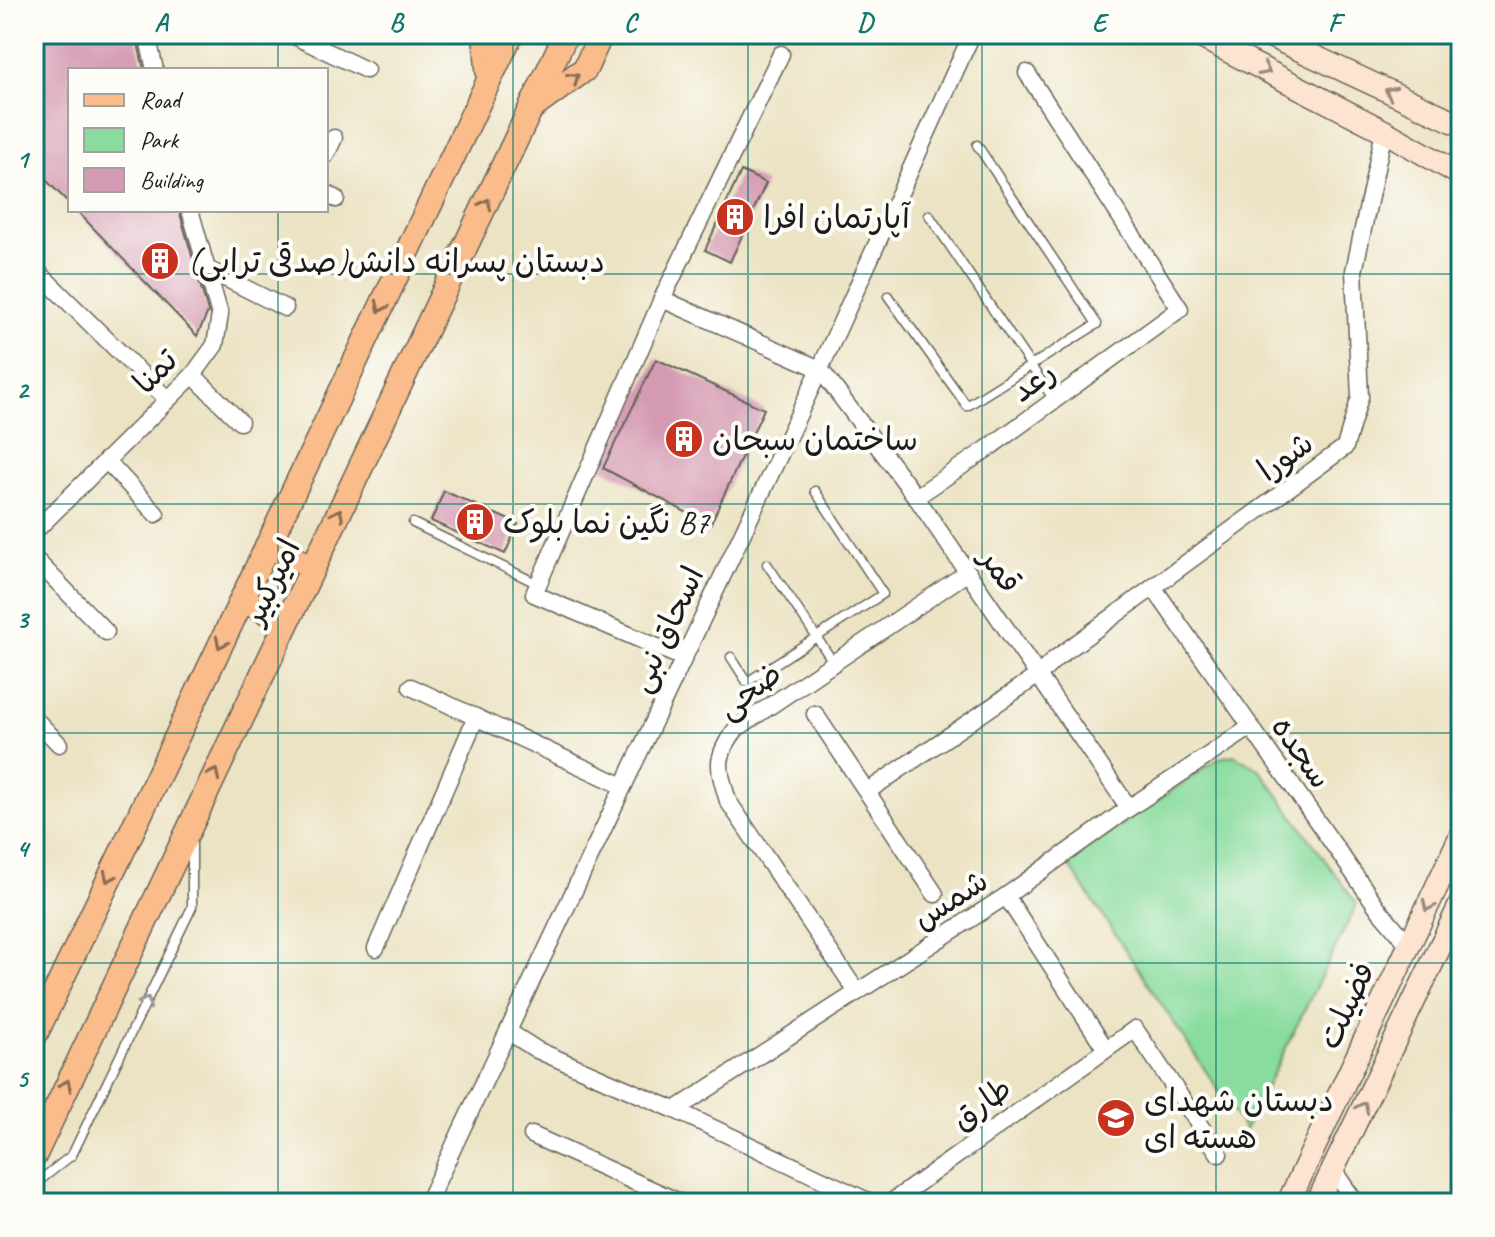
<svg xmlns="http://www.w3.org/2000/svg" width="1495" height="1237" font-family="Caveat,'Playpen Sans Arabic',sans-serif">
  <style>
    .green { fill: #89dc9e; stroke: #527c5d; stroke-width: 2 }
    .building { fill: #d59bb4 }
    .lines { fill: none; stroke-linecap: round; stroke-linejoin: round }
    .lane-casing { stroke: #656257; stroke-width: 11 }
    .street-casing { stroke: #656257; stroke-width: 19 }
    .secondary-casing { stroke: #656257; stroke-width: 25 }
    .primary-casing { stroke: #656257; stroke-width: 27 }
    .lane { stroke: #fff; stroke-width: 8 }
    .street { stroke: #fff; stroke-width: 16 }
    .secondary { stroke: #fde4d0; stroke-width: 22 }
    .primary { stroke: #f9bc8a; stroke-width: 24 }
    .oneway { stroke: #988a7f }
    .oneway2 { stroke: #8a6c53 }
    .oneway3 { stroke: #999 }
    .grid { fill: none; stroke: #0f766e; stroke-width: 2; stroke-opacity: 0.55 }
    .labels { text-anchor: middle; stroke-width: 8; stroke-linejoin: round; paint-order: stroke }
    .poi-label { font-size: 32px; fill: #1c1c1c; stroke: #fdfcf7; text-anchor: start }
    .street-label { font-size: 32px; fill: #1c1c1c; stroke: #fdfcf7 }
    .neatline { fill: none; stroke: #0f766e; stroke-width: 3 }
    .grid-label { font-size: 26px; text-anchor: middle; font-weight: bold; fill: #0f766e }
  </style>
  <rect width="100%" height="100%" fill="#fdfcf7"/>
  <filter id="ink" filterUnits="userSpaceOnUse"><feTurbulence type="fractalNoise" baseFrequency=".0125" numOctaves="2"/><feDisplacementMap in="SourceGraphic" scale="16" xChannelSelector="R" yChannelSelector="G"/><feConvolveMatrix kernelMatrix="1 2 1 2 8 2 1 2 1" color-interpolation-filters="sRGB"/></filter>
  <filter id="wash" filterUnits="userSpaceOnUse"><feTurbulence type="fractalNoise" baseFrequency=".006" numOctaves="4" result="noise"/><feDisplacementMap in="SourceGraphic" scale="32" xChannelSelector="R" yChannelSelector="G"/><feGaussianBlur stdDeviation="1.8" result="paint"/><feColorMatrix in="noise" values="0 0 0 0 0 0 0 0 0 0 0 0 0 0 0 0 0 1.4 0 .05"/><feComposite in="paint" operator="in"/></filter>
  <g filter="url(#wash)">
    <rect width="100%" height="100%" fill="#ece3c4"/>
    <polygon class="green" points="1234,755 1260,770 1357,904 1245,1130 1067,862 1220,758"/>
    <g id="blocks">
      <g class="building">
        <polygon points="34,34 136,34 144,70 70,70 70,204 34,168"/>
        <polygon points="741,171 766,183 730,262 705,250"/>
        <polygon points="76,210 179,210 208,312 197,336"/>
        <polygon points="656,359 764,409 710,525 603,468"/>
        <polygon points="444,491 518,524 505,554 431,521"/>
      </g>
    </g>
  </g>
  <g filter="url(#ink)">
    <use href="#blocks" fill-opacity="0" stroke="#656257" stroke-width="2"/>
    <g class="lines">
      <defs>
        <g id="lane">
          <polyline points="929,215 1054,400"/>
          <polyline points="888,296 967,406 1097,324 977,145"/>
          <polyline points="413,523 538,584"/>
          <polyline points="767,564 834,663"/>
          <polyline points="731,657 747,682 883,594 815,491"/>
          <polyline points="34,1185 72,1155 192,907 192,839"/>
        </g>
        <g id="street">
          <polyline points="147,34 155,70"/>
          <polyline points="290,34 366,70"/>
          <polyline points="326,155 334,138"/>
          <polyline points="326,193 336,199"/>
          <polyline points="34,268 167,399"/>
          <polyline points="209,270 285,308"/>
          <polyline points="662,299 820,369 916,497 1129,808"/>
          <polyline points="193,375 240,422"/>
          <polyline points="106,460 156,514"/>
          <polyline points="916,497 987,449 1180,309 1027,73"/>
          <polyline points="34,532 193,375 215,345 220,315 190,210"/>
          <polyline points="34,558 106,632"/>
          <polyline points="1153,587 1380,911 1409,945"/>
          <polyline points="683,658 534,594 662,299 781,54"/>
          <polyline points="411,687 623,786"/>
          <polyline points="815,714 935,894"/>
          <polyline points="34,718 59,744"/>
          <polyline points="868,791 1040,674 1055,659 1345,447 1360,397 1354,271 1384,131"/>
          <polyline points="1006,896 1105,1048"/>
          <polyline points="376,948 476,717"/>
          <path d="M 857,992 L 728,801 C 718,767 714,758 736,729 L 968,572"/>
          <polyline points="509,1032 537,1050 675,1110 872,1203"/>
          <polyline points="675,1110 1006,896 1129,808 1251,727"/>
          <polyline points="532,1135 681,1203"/>
          <polyline points="1333,1170 1356,1203"/>
          <polyline points="506,1199 514,1203"/>
          <polyline points="427,1203 820,369 972,34"/>
          <polyline points="890,1203 1135,1029 1219,1154"/>
        </g>
        <g id="secondary">
          <polyline points="1195,34 1384,131 1461,175"/>
          <polyline points="1266,34 1461,125"/>
          <polyline points="1288,1203 1461,835"/>
          <polyline points="1317,1203 1461,903"/>
        </g>
        <g id="primary">
          <polyline points="485,34 489,79"/>
          <polyline points="533,107 585,69 601,34"/>
          <polyline points="267,546 312,567"/>
          <polyline points="242,599 286,622"/>
          <polyline points="34,1037 511,34"/>
          <polyline points="34,1156 566,34"/>
        </g>
      </defs>
      <use href="#lane" class="lane-casing"/>
      <use href="#street" class="street-casing"/>
      <use href="#secondary" class="secondary-casing"/>
      <use href="#primary" class="primary-casing"/>
      <use href="#lane" class="lane"/>
      <use href="#street" class="street"/>
      <use href="#secondary" class="secondary"/>
      <use href="#primary" class="primary"/>
    </g>
    <defs><path id="oneway-chevron" d="M-2-3.5L2.5 0L-2 3.5" fill="none" stroke-width="1.6" stroke-linecap="round" stroke-linejoin="round" transform="scale(2)"/></defs>
    <g class="oneway">
      <use href="#oneway-chevron" transform="translate(1265 70) rotate(27)"/>
      <use href="#oneway-chevron" transform="translate(1390 92) rotate(-155)"/>
      <use href="#oneway-chevron" transform="translate(1428 906) rotate(115)"/>
      <use href="#oneway-chevron" transform="translate(1363 1107) rotate(-64)"/>
    </g>
    <g class="oneway2">
      <use href="#oneway-chevron" transform="translate(574 78) rotate(-36)"/>
      <use href="#oneway-chevron" transform="translate(486 204) rotate(-64)"/>
      <use href="#oneway-chevron" transform="translate(381 307) rotate(115)"/>
      <use href="#oneway-chevron" transform="translate(338 514) rotate(-64)"/>
      <use href="#oneway-chevron" transform="translate(221 643) rotate(115)"/>
      <use href="#oneway-chevron" transform="translate(214 774) rotate(-64)"/>
      <use href="#oneway-chevron" transform="translate(109 877) rotate(115)"/>
      <use href="#oneway-chevron" transform="translate(66 1085) rotate(-65)"/>
    </g>
    <use class="oneway3" href="#oneway-chevron" transform="translate(146 1002) rotate(-64)"/>
  </g>
  <path class="grid" d="M 278,34 L 278,70M 513,34 L 513,1203M 748,34 L 748,1203M 982,34 L 982,1203M 1216,34 L 1216,1203M 278,210 L 278,1203M 34,274 L 1461,274M 34,504 L 1461,504M 34,733 L 1461,733M 34,963 L 1461,963"/>
  <defs>
    <symbol id="building-disc" viewBox="-11 -11 22 22"><circle r="9.5" fill="#c8321e" stroke="#fdfcf7"/><path d="M-4-6H4V6H1V3H-1V6H-4ZM-2.5-4.3h1.7v1.8h-1.7ZM.8-4.3h1.7v1.8H.8ZM-2.5-1h1.7V.8h-1.7ZM.8-1h1.7V.8H.8Z" fill="#fff"/></symbol>
    <symbol id="school-disc" viewBox="-11 -11 22 22"><circle r="9.5" fill="#c8321e" stroke="#fdfcf7"/><path d="M0-5L7-2L0 1L-7-2ZM-4 1L0 2.5L4 1V4Q0 6-4 4Z" fill="#fff"/></symbol>
  </defs>
  <g fill-rule="evenodd">
    <use href="#building-disc" x="713" y="195" width="44" height="44"/>
    <use href="#building-disc" x="138" y="239" width="44" height="44"/>
    <use href="#building-disc" x="662" y="417" width="44" height="44"/>
    <use href="#building-disc" x="453" y="500" width="44" height="44"/>
    <use href="#school-disc" x="1094" y="1096" width="44" height="44"/>
  </g>
  <g class="labels">
    <g class="poi-label">
      <text x="763" y="228">آپارتمان افرا</text>
      <text x="188" y="272">دبستان پسرانه دانش(صدقی ترابی)</text>
      <text x="712" y="450">ساختمان سبحان</text>
      <text x="503" y="533">نگین نما بلوک B7</text>
      <text x="1144" y="1111">دبستان شهدای<tspan x="1144" dy="37">هسته ای</tspan></text>
    </g>
    <g class="street-label">
      <text transform="translate(155 371) rotate(-46)" y="11">تمنا</text>
      <text transform="translate(1033 381) rotate(-36)" y="11">رعد</text>
      <text transform="translate(1285 456) rotate(-36)" y="11">شورا</text>
      <text transform="translate(1001 570) rotate(55)" y="11">قمر</text>
      <text transform="translate(271 581) rotate(-64)" y="11">امیرکبیر</text>
      <text transform="translate(666 629) rotate(-65)" y="11">اسحاق نبی</text>
      <text transform="translate(749 690) rotate(-37)" y="11">ضحی</text>
      <text transform="translate(1302 752) rotate(55)" y="11">سجده</text>
      <text transform="translate(950 899) rotate(-33)" y="11">شمس</text>
      <text transform="translate(1346 1005) rotate(-65)" y="11">فضیلت</text>
      <text transform="translate(981 1103) rotate(-36)" y="11">طارق</text>
    </g>
  </g>
  <rect width="1495" height="1237" fill="none" stroke="#fdfcf7" stroke-width="88"/>
  <rect x="68" y="68" width="260" height="144" fill="#fdfcf7" stroke="#a3a29f" stroke-width="2"/>
  <rect x="84" y="94" width="40" height="12" fill="#f9bc8a" stroke="#a3a29f" stroke-width="2"/>
  <text x="140" y="108" font-size="24" fill="#1c1c1c">Road</text>
  <rect x="84" y="128" width="40" height="24" fill="#89dc9e" stroke="#a3a29f" stroke-width="2"/>
  <text x="140" y="148" font-size="24" fill="#1c1c1c">Park</text>
  <rect x="84" y="168" width="40" height="24" fill="#d59bb4" stroke="#a3a29f" stroke-width="2"/>
  <text x="140" y="188" font-size="24" fill="#1c1c1c">Building</text>
  <rect x="44" y="44" width="1407" height="1149" class="neatline"/>
  <g class="grid-label">
    <text x="161" y="31">A</text>
    <text x="396" y="31">B</text>
    <text x="630" y="31">C</text>
    <text x="865" y="31">D</text>
    <text x="1099" y="31">E</text>
    <text x="1334" y="31">F</text>
    <text x="22" y="168">1</text>
    <text x="22" y="398">2</text>
    <text x="22" y="628">3</text>
    <text x="22" y="857">4</text>
    <text x="22" y="1087">5</text>
  </g>
</svg>
